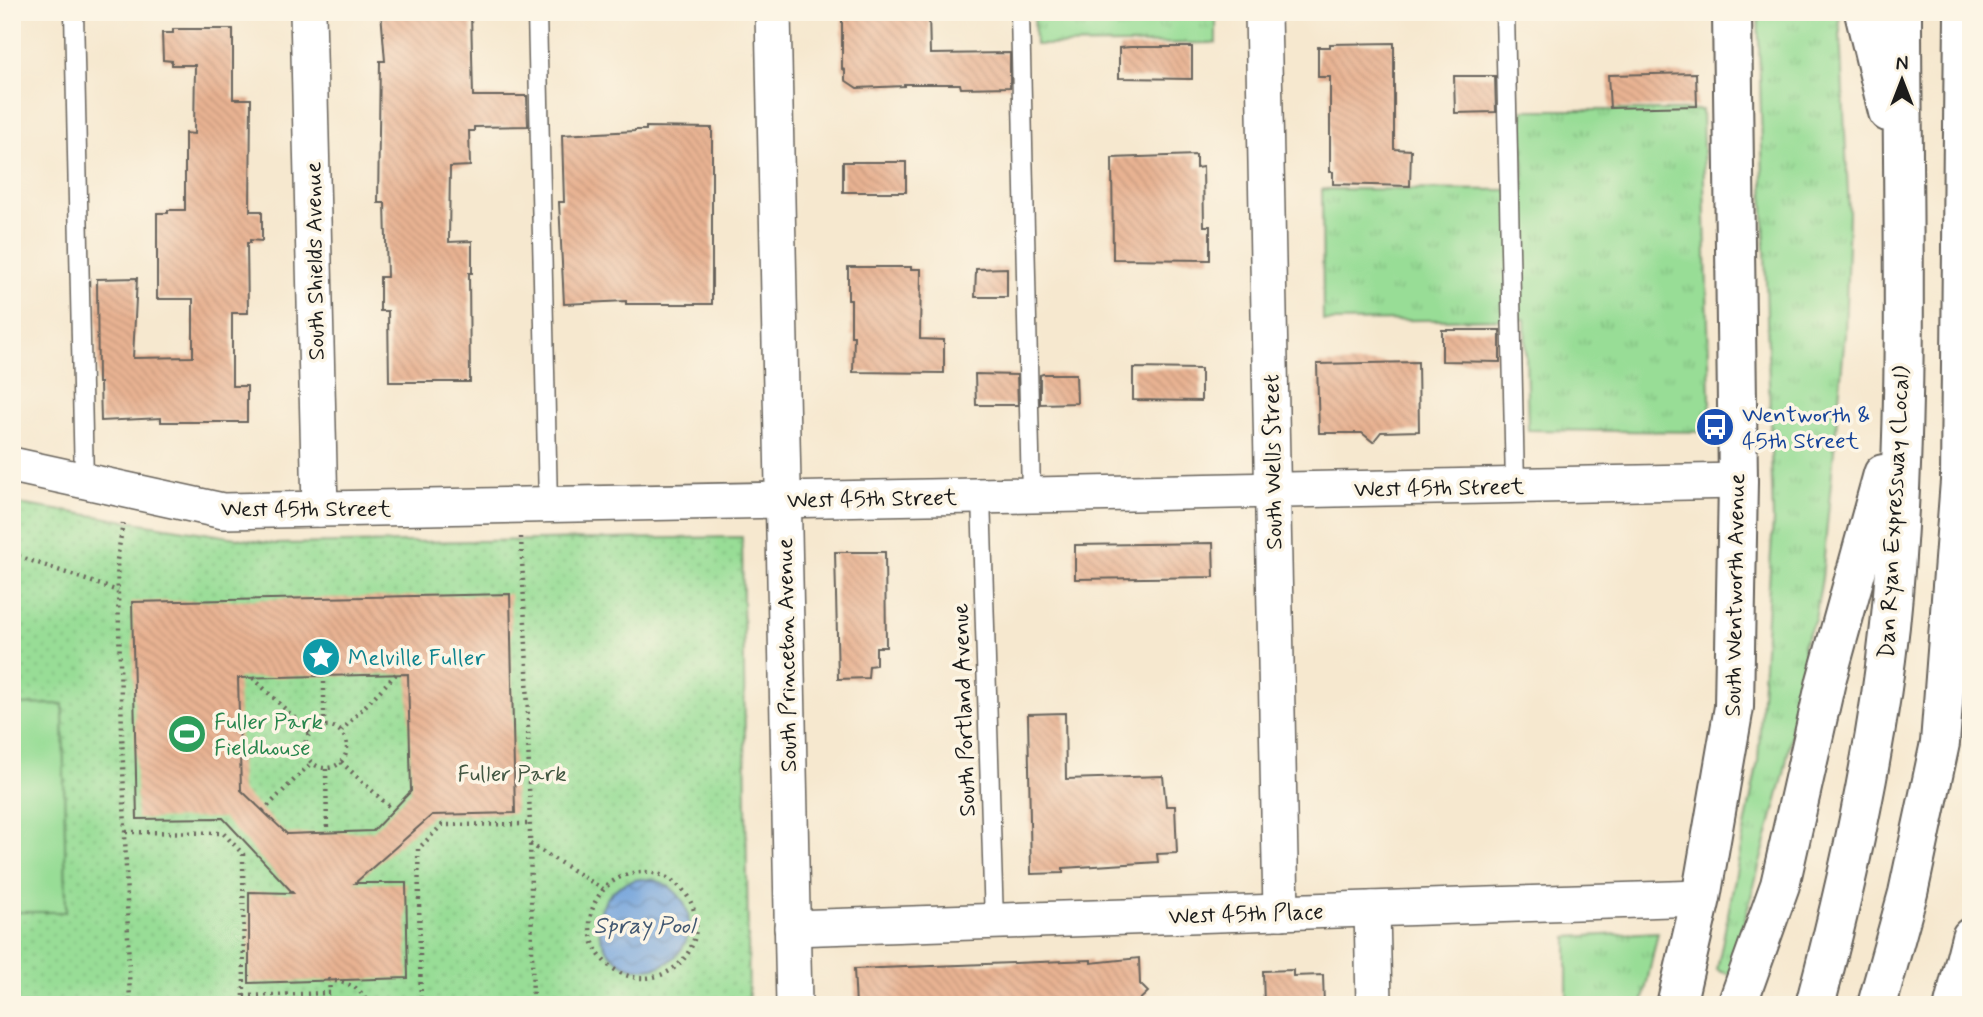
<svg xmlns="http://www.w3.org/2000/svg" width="1983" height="1017" font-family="Mynerve,sans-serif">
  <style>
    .grass { fill: url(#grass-tufts); stroke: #5a7c59; stroke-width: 2 }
    .park { fill: url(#park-dots); stroke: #5a7c59; stroke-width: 2 }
    .garden { fill: #98dd96; stroke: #5a7c59; stroke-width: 2 }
    .water { fill: url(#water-waves); stroke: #465f7c; stroke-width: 2 }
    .building { fill: url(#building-back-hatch); fill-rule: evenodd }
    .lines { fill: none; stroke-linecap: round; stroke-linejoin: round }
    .lane-casing { stroke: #68635b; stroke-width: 21 }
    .street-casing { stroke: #68635b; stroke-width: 38 }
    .secondary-casing { stroke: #68635b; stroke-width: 42 }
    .highway-casing { stroke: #68635b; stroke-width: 42 }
    .path { stroke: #68635b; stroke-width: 4.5; stroke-dasharray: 2 5; stroke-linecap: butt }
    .lane { stroke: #fff; stroke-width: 18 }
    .street { stroke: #fff; stroke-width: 35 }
    .secondary { stroke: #fff; stroke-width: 38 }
    .highway { stroke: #fff; stroke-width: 38 }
    .labels { text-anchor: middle; stroke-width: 7; stroke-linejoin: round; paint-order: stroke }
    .street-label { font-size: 23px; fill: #1c1c1c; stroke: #fcf5e5 }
    .transit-label { font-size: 23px; fill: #164399; stroke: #fcf5e5; text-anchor: start }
    .culture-label { font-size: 23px; fill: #0d838f; stroke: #fcf5e5; text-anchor: start }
    .leisure-label { font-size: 23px; fill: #27864d; stroke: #fcf5e5; text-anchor: start }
    .park-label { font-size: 23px; fill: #415641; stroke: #fcf5e5 }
    .water-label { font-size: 24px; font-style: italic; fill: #425872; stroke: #fcf5e5 }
  </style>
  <defs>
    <pattern id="grass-tufts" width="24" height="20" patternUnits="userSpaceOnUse" patternTransform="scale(1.75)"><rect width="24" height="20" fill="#98dd96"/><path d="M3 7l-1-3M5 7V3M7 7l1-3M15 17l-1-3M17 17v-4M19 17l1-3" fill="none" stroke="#82bd81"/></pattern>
    <pattern id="park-dots" width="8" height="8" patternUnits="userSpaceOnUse" patternTransform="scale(1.75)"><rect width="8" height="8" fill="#98dd96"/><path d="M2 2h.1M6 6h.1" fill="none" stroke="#82bd81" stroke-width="1.8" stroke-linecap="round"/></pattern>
    <pattern id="water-waves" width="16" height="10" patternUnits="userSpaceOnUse" patternTransform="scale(1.75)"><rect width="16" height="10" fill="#71a2db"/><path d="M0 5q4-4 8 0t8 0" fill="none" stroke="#5c83b1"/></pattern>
    <pattern id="building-back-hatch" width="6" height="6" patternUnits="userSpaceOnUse" patternTransform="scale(1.75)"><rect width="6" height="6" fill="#e8b292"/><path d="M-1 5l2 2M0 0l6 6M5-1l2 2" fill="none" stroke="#c6987d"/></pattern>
  </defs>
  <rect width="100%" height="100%" fill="#fcf5e5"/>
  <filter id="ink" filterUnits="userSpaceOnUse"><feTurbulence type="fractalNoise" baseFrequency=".0143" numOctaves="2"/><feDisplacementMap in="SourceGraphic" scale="14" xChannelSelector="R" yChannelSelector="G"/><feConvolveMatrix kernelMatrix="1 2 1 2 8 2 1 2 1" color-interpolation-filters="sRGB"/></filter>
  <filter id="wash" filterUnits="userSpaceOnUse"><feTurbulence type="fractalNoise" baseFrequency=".00686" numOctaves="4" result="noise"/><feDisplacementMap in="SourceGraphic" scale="28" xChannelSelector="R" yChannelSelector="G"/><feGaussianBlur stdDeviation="1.57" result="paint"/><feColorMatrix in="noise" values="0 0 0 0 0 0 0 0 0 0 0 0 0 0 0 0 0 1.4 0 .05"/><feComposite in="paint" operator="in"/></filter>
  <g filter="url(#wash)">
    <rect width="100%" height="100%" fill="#f6e8cf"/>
    <g class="grass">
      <polygon points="1034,12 1216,12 1216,43 1035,45"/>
      <polygon points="1758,12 1839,12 1849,213 1845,334 1822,578 1815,620 1803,644 1805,660 1784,774 1730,975 1717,970 1758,761 1773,520"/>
      <polygon points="1522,110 1702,110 1711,432 1528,430 1525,319 1323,321 1322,189 1524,190"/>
      <polygon points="1658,932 1642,1005 1567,1005 1567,937"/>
    </g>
    <polygon class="park" points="12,503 275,544 742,537 749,1005 12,1005"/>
    <polygon class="garden" points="63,704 66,912 12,912 12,705"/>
    <circle class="water" cx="644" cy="924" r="45"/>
    <g id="blocks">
      <g class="building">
        <polygon points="381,12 471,12 473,96 527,96 528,126 474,127 474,131 469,131 470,166 450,167 449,242 472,241 472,273 469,273 470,382 389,382 388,311 380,311 380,277 387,277 385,203 378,203 380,61 385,61"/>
        <polygon points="842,12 929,12 930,54 1010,53 1010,87 961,88 960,84 904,84 904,86 857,88 845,80 845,70 842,69"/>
        <polygon points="173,29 233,29 233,99 251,99 250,211 262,211 262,241 250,240 250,243 247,243 248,313 232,313 232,386 247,386 247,422 161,422 161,418 101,421 100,383 98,383 97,279 137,278 133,358 193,357 193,299 157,299 157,213 168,213 168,210 185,210 185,133 194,134 195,65 172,65 172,61 163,60 162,33 173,33"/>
        <polygon points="1394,43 1394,149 1411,150 1410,186 1333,184 1333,172 1330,172 1330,77 1318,77 1318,47 1330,47 1330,44"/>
        <polygon points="1130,47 1192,47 1192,79 1119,78 1119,48"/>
        <polygon points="1696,73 1697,106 1610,108 1608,75"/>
        <polygon points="1454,76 1495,76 1496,112 1455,113"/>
        <polygon points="646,127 712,128 712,304 626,304 626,301 564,304 559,202 564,202 562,135 635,131 635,130 646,130"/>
        <polygon points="1196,155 1196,168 1203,167 1204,226 1210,226 1210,260 1113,259 1112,158"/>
        <rect x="843" y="162" width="63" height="30"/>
        <polygon points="848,267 911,267 911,269 921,269 920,339 944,340 944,373 853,372 854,336 851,336 851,300 848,300"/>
        <polygon points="1007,268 1007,297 975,297 976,269"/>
        <polygon points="1442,330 1500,330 1500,362 1442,361"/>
        <polygon points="1418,362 1419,431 1381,432 1373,442 1362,433 1319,433 1317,364"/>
        <polygon points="1133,368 1201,369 1201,401 1133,400"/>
        <polygon points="975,374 1017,375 1018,405 976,405"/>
        <polygon points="1043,374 1076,374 1077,403 1040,404 1040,375"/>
        <polygon points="1213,543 1214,577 1075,579 1075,545"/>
        <polygon points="835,552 885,552 886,647 876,647 876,665 869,666 868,678 838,679"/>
        <path d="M 510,594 L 515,813 L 432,815 L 355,883 L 406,883 L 408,978 L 249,983 L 249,892 L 293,893 L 223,818 L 137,819 L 132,602 ZM 408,674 L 411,791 L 373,831 L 287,834 L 241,790 L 238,678 Z"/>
        <polygon points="1065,713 1066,779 1163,776 1166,806 1175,806 1177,853 1157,854 1158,862 1063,868 1063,873 1031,874 1028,714"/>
        <polygon points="1139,958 1140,984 1148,992 1134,1005 856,1005 854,969 1091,960 1091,963"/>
        <polygon points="1293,970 1293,976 1323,975 1324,1005 1264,1005 1263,971"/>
      </g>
    </g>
  </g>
  <g filter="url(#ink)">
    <use href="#blocks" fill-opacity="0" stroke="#68635b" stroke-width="2"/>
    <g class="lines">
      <defs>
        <g id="lane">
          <polyline points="74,12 84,481"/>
          <polyline points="537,12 548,505"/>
          <polyline points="1020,12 1031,495"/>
          <polyline points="1505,12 1515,486"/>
          <polyline points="981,496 994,922"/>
        </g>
        <g id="street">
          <polyline points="308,12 320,509"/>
          <polyline points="773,12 794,1005"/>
          <polyline points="1263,12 1281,912"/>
          <polyline points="12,465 223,511 1738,481"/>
          <polyline points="1372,909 1374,1005"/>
          <polyline points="792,928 1701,898"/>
        </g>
        <polyline id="secondary" points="1676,1005 1701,898 1734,707 1738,481 1732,12"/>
        <g id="highway">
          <polyline points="1864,12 1888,112"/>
          <polyline points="1737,1005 1780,885 1826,681 1883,474"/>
          <path d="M 1815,1005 C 1848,881 1876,754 1890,626 C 1911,423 1902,216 1902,12"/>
          <polyline points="1877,1005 1908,893 1940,743 1960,481 1964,12"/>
          <polyline points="1954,1005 1971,937"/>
        </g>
      </defs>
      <use href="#lane" class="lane-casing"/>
      <use href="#street" class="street-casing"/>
      <use href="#secondary" class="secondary-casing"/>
      <use href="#highway" class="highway-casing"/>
      <g class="path">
        <polyline points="123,523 117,560 130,1005"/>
        <polyline points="521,537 527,668 533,1005"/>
        <polyline points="12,554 118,591"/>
        <polyline points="324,675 324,726"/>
        <polyline points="253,678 310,733"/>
        <circle cx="326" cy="747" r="21"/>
        <polyline points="341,731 396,674"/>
        <polyline points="341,762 393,810"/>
        <polyline points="326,769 327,832"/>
        <polyline points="263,811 311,763"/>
        <polyline points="126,832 223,833 243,854 244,1005"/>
        <polyline points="530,844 603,889"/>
        <circle cx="643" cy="925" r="53"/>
        <path d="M 244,996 L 330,993 L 329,980 C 348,983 361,986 368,1005"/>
        <polyline points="421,1005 418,849 442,825 530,824"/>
      </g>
      <use href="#lane" class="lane"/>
      <use href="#street" class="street"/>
      <use href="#secondary" class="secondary"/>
      <use href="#highway" class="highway"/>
    </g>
  </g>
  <defs>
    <symbol id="bus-disc" viewBox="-11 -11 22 22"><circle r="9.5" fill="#1a4fb4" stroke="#fcf5e5"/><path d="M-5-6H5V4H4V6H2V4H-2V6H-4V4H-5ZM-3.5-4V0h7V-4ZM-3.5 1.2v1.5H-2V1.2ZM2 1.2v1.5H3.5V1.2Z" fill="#fff"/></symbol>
    <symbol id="sight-disc" viewBox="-11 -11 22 22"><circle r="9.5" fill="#0f9aa8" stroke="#fcf5e5"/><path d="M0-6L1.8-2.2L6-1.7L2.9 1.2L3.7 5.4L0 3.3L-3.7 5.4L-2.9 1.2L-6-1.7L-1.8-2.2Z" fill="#fff"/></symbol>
    <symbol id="stadium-disc" viewBox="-11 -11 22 22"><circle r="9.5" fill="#2e9e5b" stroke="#fcf5e5"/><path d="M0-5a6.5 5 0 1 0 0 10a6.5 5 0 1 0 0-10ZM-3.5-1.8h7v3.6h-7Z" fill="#fff"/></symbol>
  </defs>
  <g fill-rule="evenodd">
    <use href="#bus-disc" x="1693" y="405" width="44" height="44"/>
    <use href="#sight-disc" x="299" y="635" width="44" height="44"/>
    <use href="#stadium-disc" x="165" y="712" width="44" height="44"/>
  </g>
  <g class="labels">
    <g class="street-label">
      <text transform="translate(314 261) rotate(-91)" y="8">South Shields Avenue</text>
      <text transform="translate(1272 462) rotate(-91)" y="8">South Wells Street</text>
      <text transform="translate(1439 487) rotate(-1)" y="8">West 45th Street</text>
      <text transform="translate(872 498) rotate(-1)" y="8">West 45th Street</text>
      <text x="306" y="516">West 45th Street</text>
      <text transform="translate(1893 512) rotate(-87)" y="8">Dan Ryan Expressway (Local)</text>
      <text transform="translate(1734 595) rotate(-89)" y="8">South Wentworth Avenue</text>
      <text transform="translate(786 655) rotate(-91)" y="8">South Princeton Avenue</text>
      <text transform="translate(963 710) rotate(-92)" y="8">South Portland Avenue</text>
      <text transform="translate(1246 913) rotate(-2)" y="8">West 45th Place</text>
    </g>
    <g class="transit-label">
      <text x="1742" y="422">Wentworth &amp;<tspan x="1742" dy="26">45th Street</tspan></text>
    </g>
    <g class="culture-label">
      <text x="348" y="665">Melville Fuller</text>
    </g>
    <g class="leisure-label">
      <text x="214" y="729">Fuller Park<tspan x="214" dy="26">Fieldhouse</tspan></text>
    </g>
    <g class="park-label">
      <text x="512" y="781">Fuller Park</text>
    </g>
    <g class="water-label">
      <text x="644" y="933">Spray Pool</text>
    </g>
  </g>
  <rect width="1983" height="1017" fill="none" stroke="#fcf5e5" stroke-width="42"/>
  <g transform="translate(1902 80)" stroke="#fcf5e5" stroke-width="5" paint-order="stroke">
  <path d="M0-5L12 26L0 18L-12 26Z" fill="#1c1c1c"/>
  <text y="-10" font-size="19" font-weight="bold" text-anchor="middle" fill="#1c1c1c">N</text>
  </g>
</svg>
